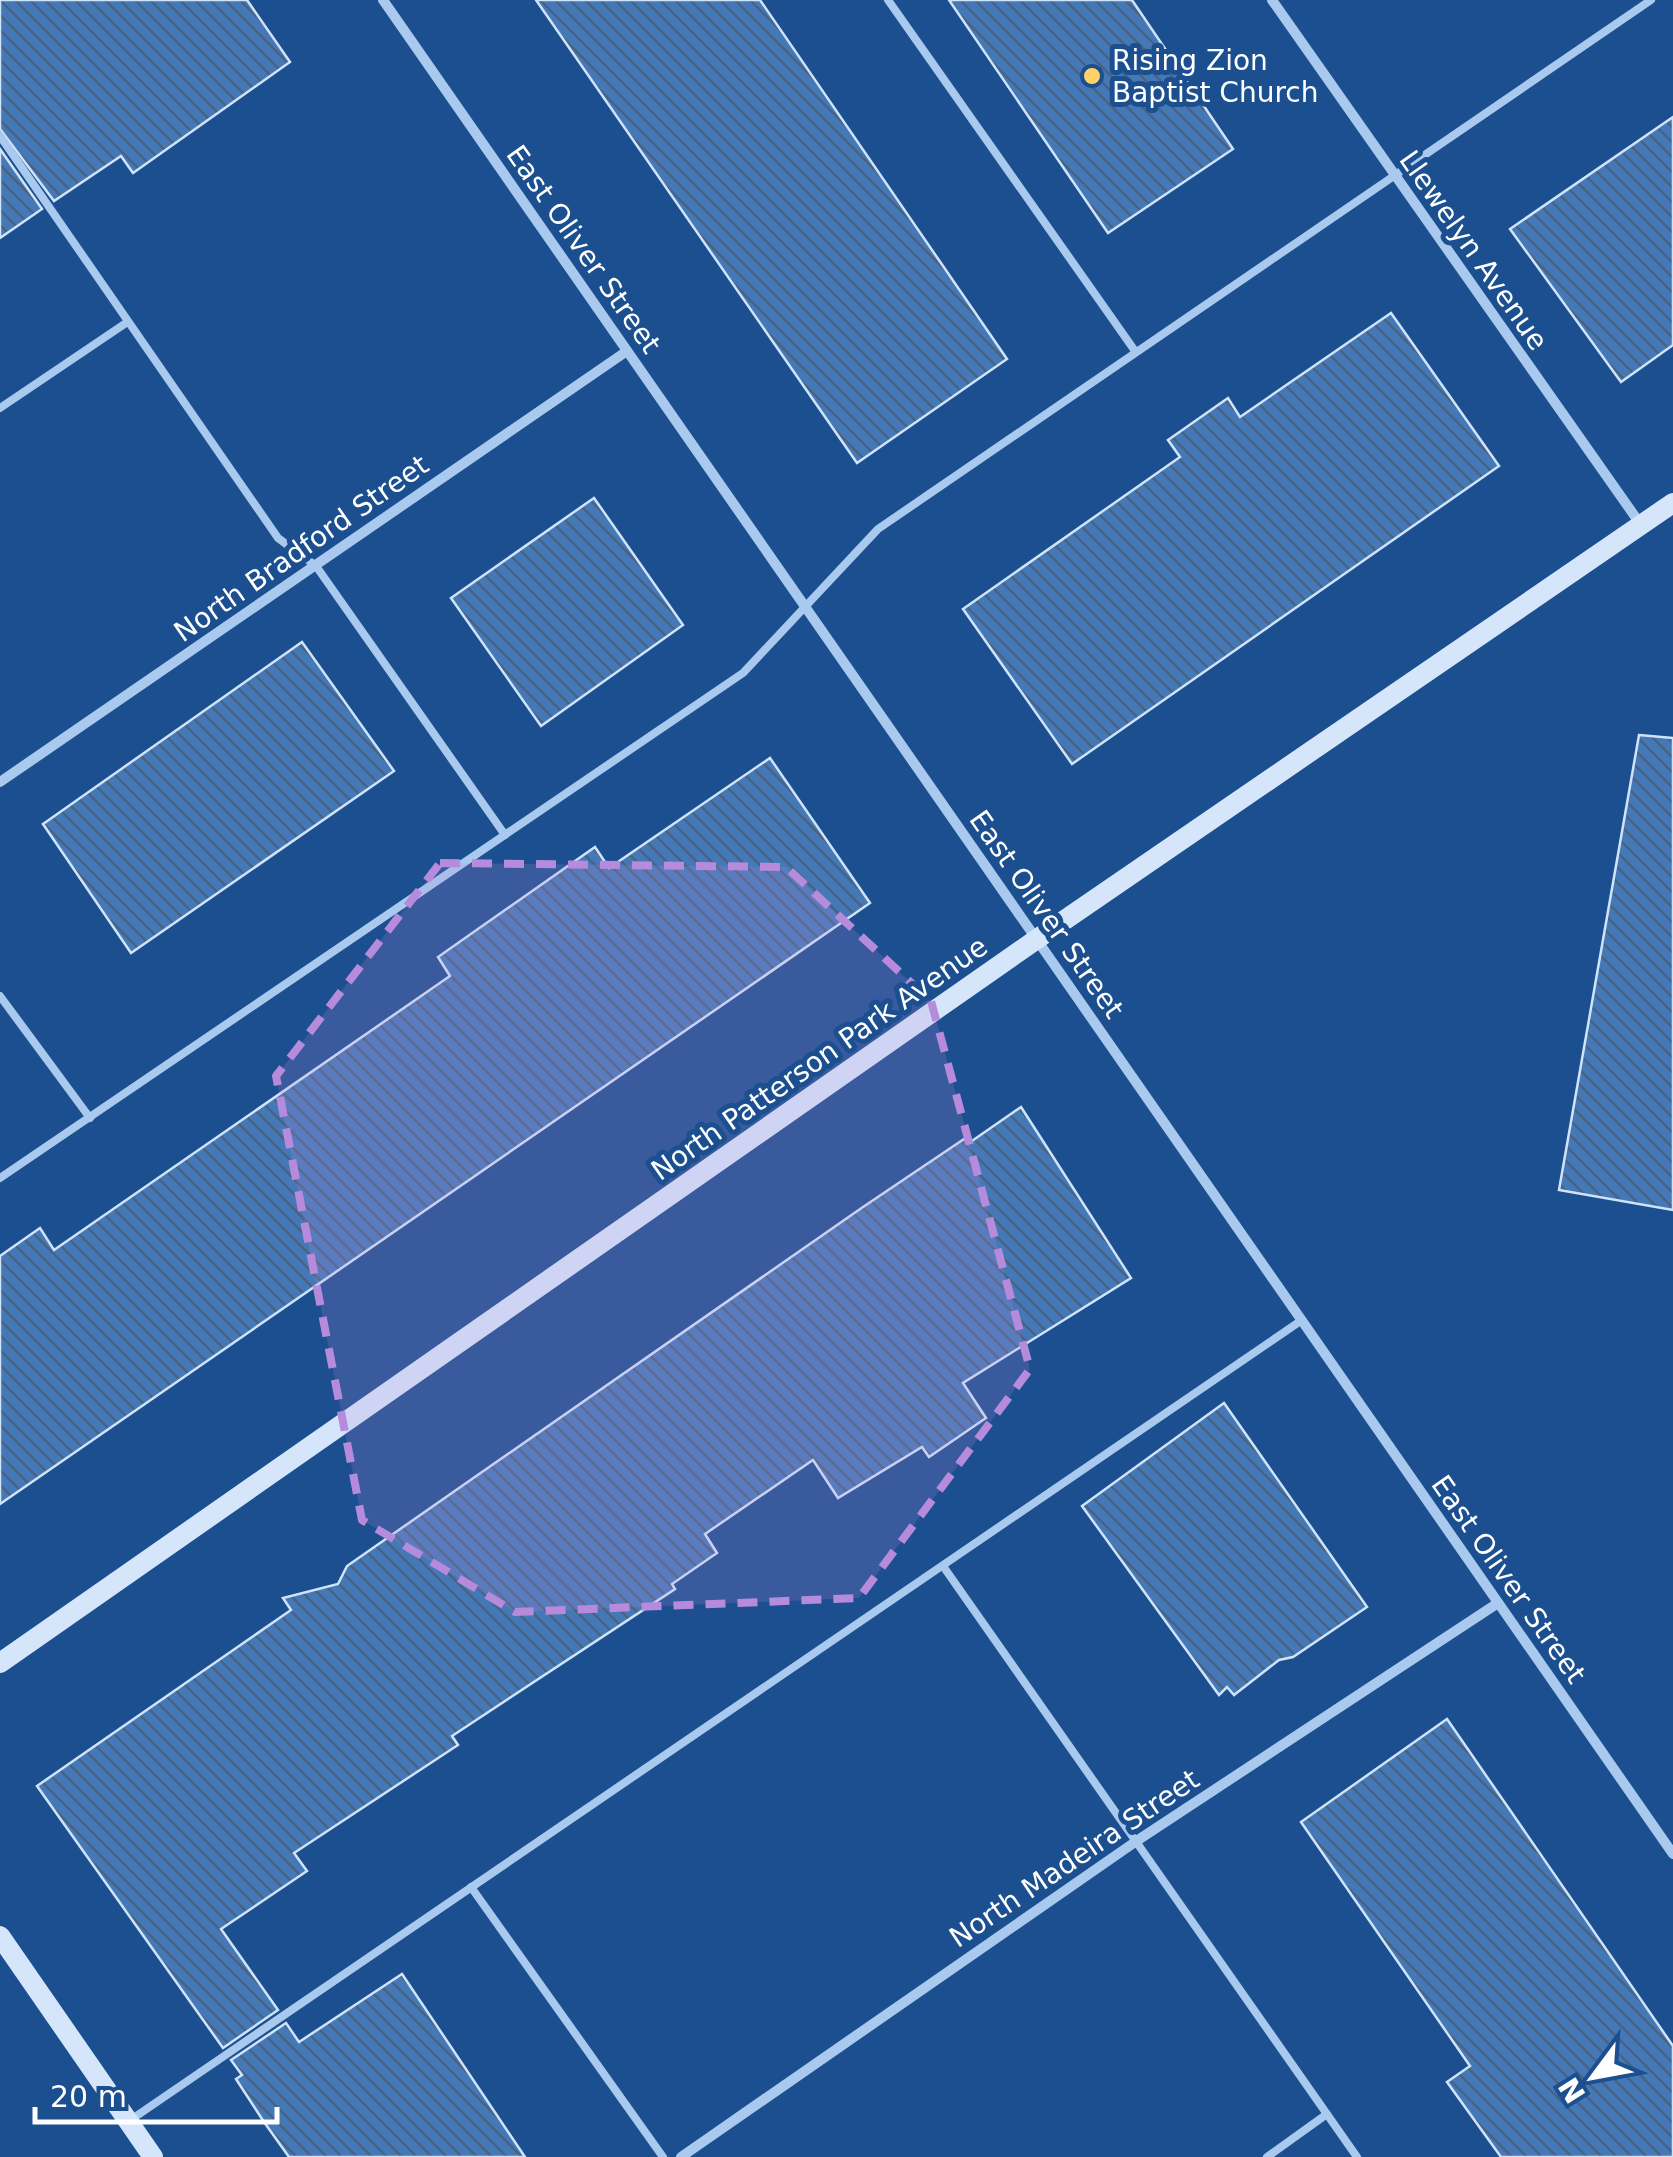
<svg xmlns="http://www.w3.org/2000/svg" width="1673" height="2157" font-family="'DejaVu Sans',sans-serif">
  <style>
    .building { fill: url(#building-back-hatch); stroke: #cfe3fa; stroke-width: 2.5 }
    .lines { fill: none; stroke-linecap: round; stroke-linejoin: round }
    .lane { stroke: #a9c9ee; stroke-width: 8 }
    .street { stroke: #a9c9ee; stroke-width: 10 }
    .secondary { stroke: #d6e6fa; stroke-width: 20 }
    .marked { fill: #b68bdc; fill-opacity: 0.2; stroke: #b68bdc; stroke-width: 8; stroke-dasharray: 20 12; stroke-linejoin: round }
    .poi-dot { fill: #ffd166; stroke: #1b4f8f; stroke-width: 4 }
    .labels { text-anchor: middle; stroke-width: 10; stroke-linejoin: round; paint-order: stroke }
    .poi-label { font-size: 28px; fill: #fff; stroke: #1b4f8f; text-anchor: start }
    .street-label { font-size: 28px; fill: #fff; stroke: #1b4f8f }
  </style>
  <defs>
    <pattern id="building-back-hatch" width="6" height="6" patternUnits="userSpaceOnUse" patternTransform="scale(2.5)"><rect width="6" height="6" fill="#4478b7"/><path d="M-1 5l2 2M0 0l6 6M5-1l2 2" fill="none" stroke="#486282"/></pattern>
  </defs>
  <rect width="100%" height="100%" fill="#1b4f8f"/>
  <g class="building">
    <polygon points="0,0 247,0 290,62 133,173 121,156 54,201 0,129"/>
    <polygon points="536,0 760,0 1007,359 857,463"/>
    <polygon points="949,0 1132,0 1233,149 1108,233"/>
    <polygon points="1673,117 1673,345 1621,382 1510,229"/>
    <polygon points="0,149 42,209 0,238"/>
    <polygon points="1391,313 1499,466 1072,764 963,609 1180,457 1168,440 1228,398 1240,417"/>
    <polygon points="594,498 683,625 541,726 451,598"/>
    <polygon points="302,642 394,771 131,953 43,824"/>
    <polygon points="1639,735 1673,738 1673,1210 1559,1190"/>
    <polygon points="770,758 870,903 0,1504 0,1256 40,1228 54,1250 450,976 438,957 595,847 609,868"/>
    <polygon points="1021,1107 1131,1278 963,1383 986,1418 929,1457 922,1447 838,1498 813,1460 705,1534 717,1553 672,1584 675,1589 452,1736 458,1745 294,1853 307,1871 221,1929 278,2010 223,2048 37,1786 291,1610 283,1598 338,1584 347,1566 863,1207 964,1139 969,1143"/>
    <polygon points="1224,1403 1367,1607 1293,1657 1279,1660 1234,1695 1227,1687 1219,1695 1082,1506"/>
    <polygon points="1447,1719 1673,2046 1673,2157 1501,2157 1447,2082 1470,2066 1301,1822"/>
    <polygon points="402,1974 525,2157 289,2157 264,2122 236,2079 242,2075 231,2060 286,2023 299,2042"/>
  </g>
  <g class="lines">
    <g class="lane">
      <polyline points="888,0 1135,351"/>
      <polyline points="0,136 278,538 316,566 505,835"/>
      <polyline points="0,408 126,323"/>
      <polyline points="0,996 90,1118"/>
      <polyline points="0,1178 743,673 878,529 1651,0"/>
      <polyline points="943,1566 1357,2157"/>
      <polyline points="471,1887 663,2157"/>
      <polyline points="129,2121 1302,1320"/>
      <polyline points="1267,2157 1327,2114"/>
    </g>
    <g class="street">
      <polyline points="383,0 1673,1854"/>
      <polyline points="1272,0 1641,525"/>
      <polyline points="0,782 627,351"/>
      <polyline points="681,2157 1138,1840 1498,1603"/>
    </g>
    <g class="secondary">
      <polyline points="0,1663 1037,939 1673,503"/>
      <polyline points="0,1936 153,2157"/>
    </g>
  </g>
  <path class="marked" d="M 440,863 L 786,867 L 931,1001 L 1030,1369 L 859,1598 L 515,1612 L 362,1520 L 276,1076 Z"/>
  <circle class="poi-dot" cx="1092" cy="76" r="10"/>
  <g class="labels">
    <g class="poi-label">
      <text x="1112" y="70">Rising Zion<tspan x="1112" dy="32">Baptist Church</tspan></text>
    </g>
    <g class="street-label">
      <text transform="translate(584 249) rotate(55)" y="10">East Oliver Street</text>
      <text transform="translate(1474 250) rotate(55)" y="10">Llewelyn Avenue</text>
      <text transform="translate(301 548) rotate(-35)" y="10">North Bradford Street</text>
      <text transform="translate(1047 914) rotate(55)" y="10">East Oliver Street</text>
      <text transform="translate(819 1058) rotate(-35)" y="10">North Patterson Park Avenue</text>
      <text transform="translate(1509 1579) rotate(55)" y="10">East Oliver Street</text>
      <text transform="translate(1074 1858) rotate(-34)" y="10">North Madeira Street</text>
    </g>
  </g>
  <g transform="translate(1593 2077) rotate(238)" stroke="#1b4f8f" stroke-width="8" paint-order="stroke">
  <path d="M0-8L18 38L0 25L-18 38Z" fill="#ffffff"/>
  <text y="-15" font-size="28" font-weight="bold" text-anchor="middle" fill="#ffffff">N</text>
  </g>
  <path d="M35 2107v15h242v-15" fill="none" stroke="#ffffff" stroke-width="5"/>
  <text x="50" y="2107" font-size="30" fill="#ffffff" stroke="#1b4f8f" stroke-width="8" paint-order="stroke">20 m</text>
</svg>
